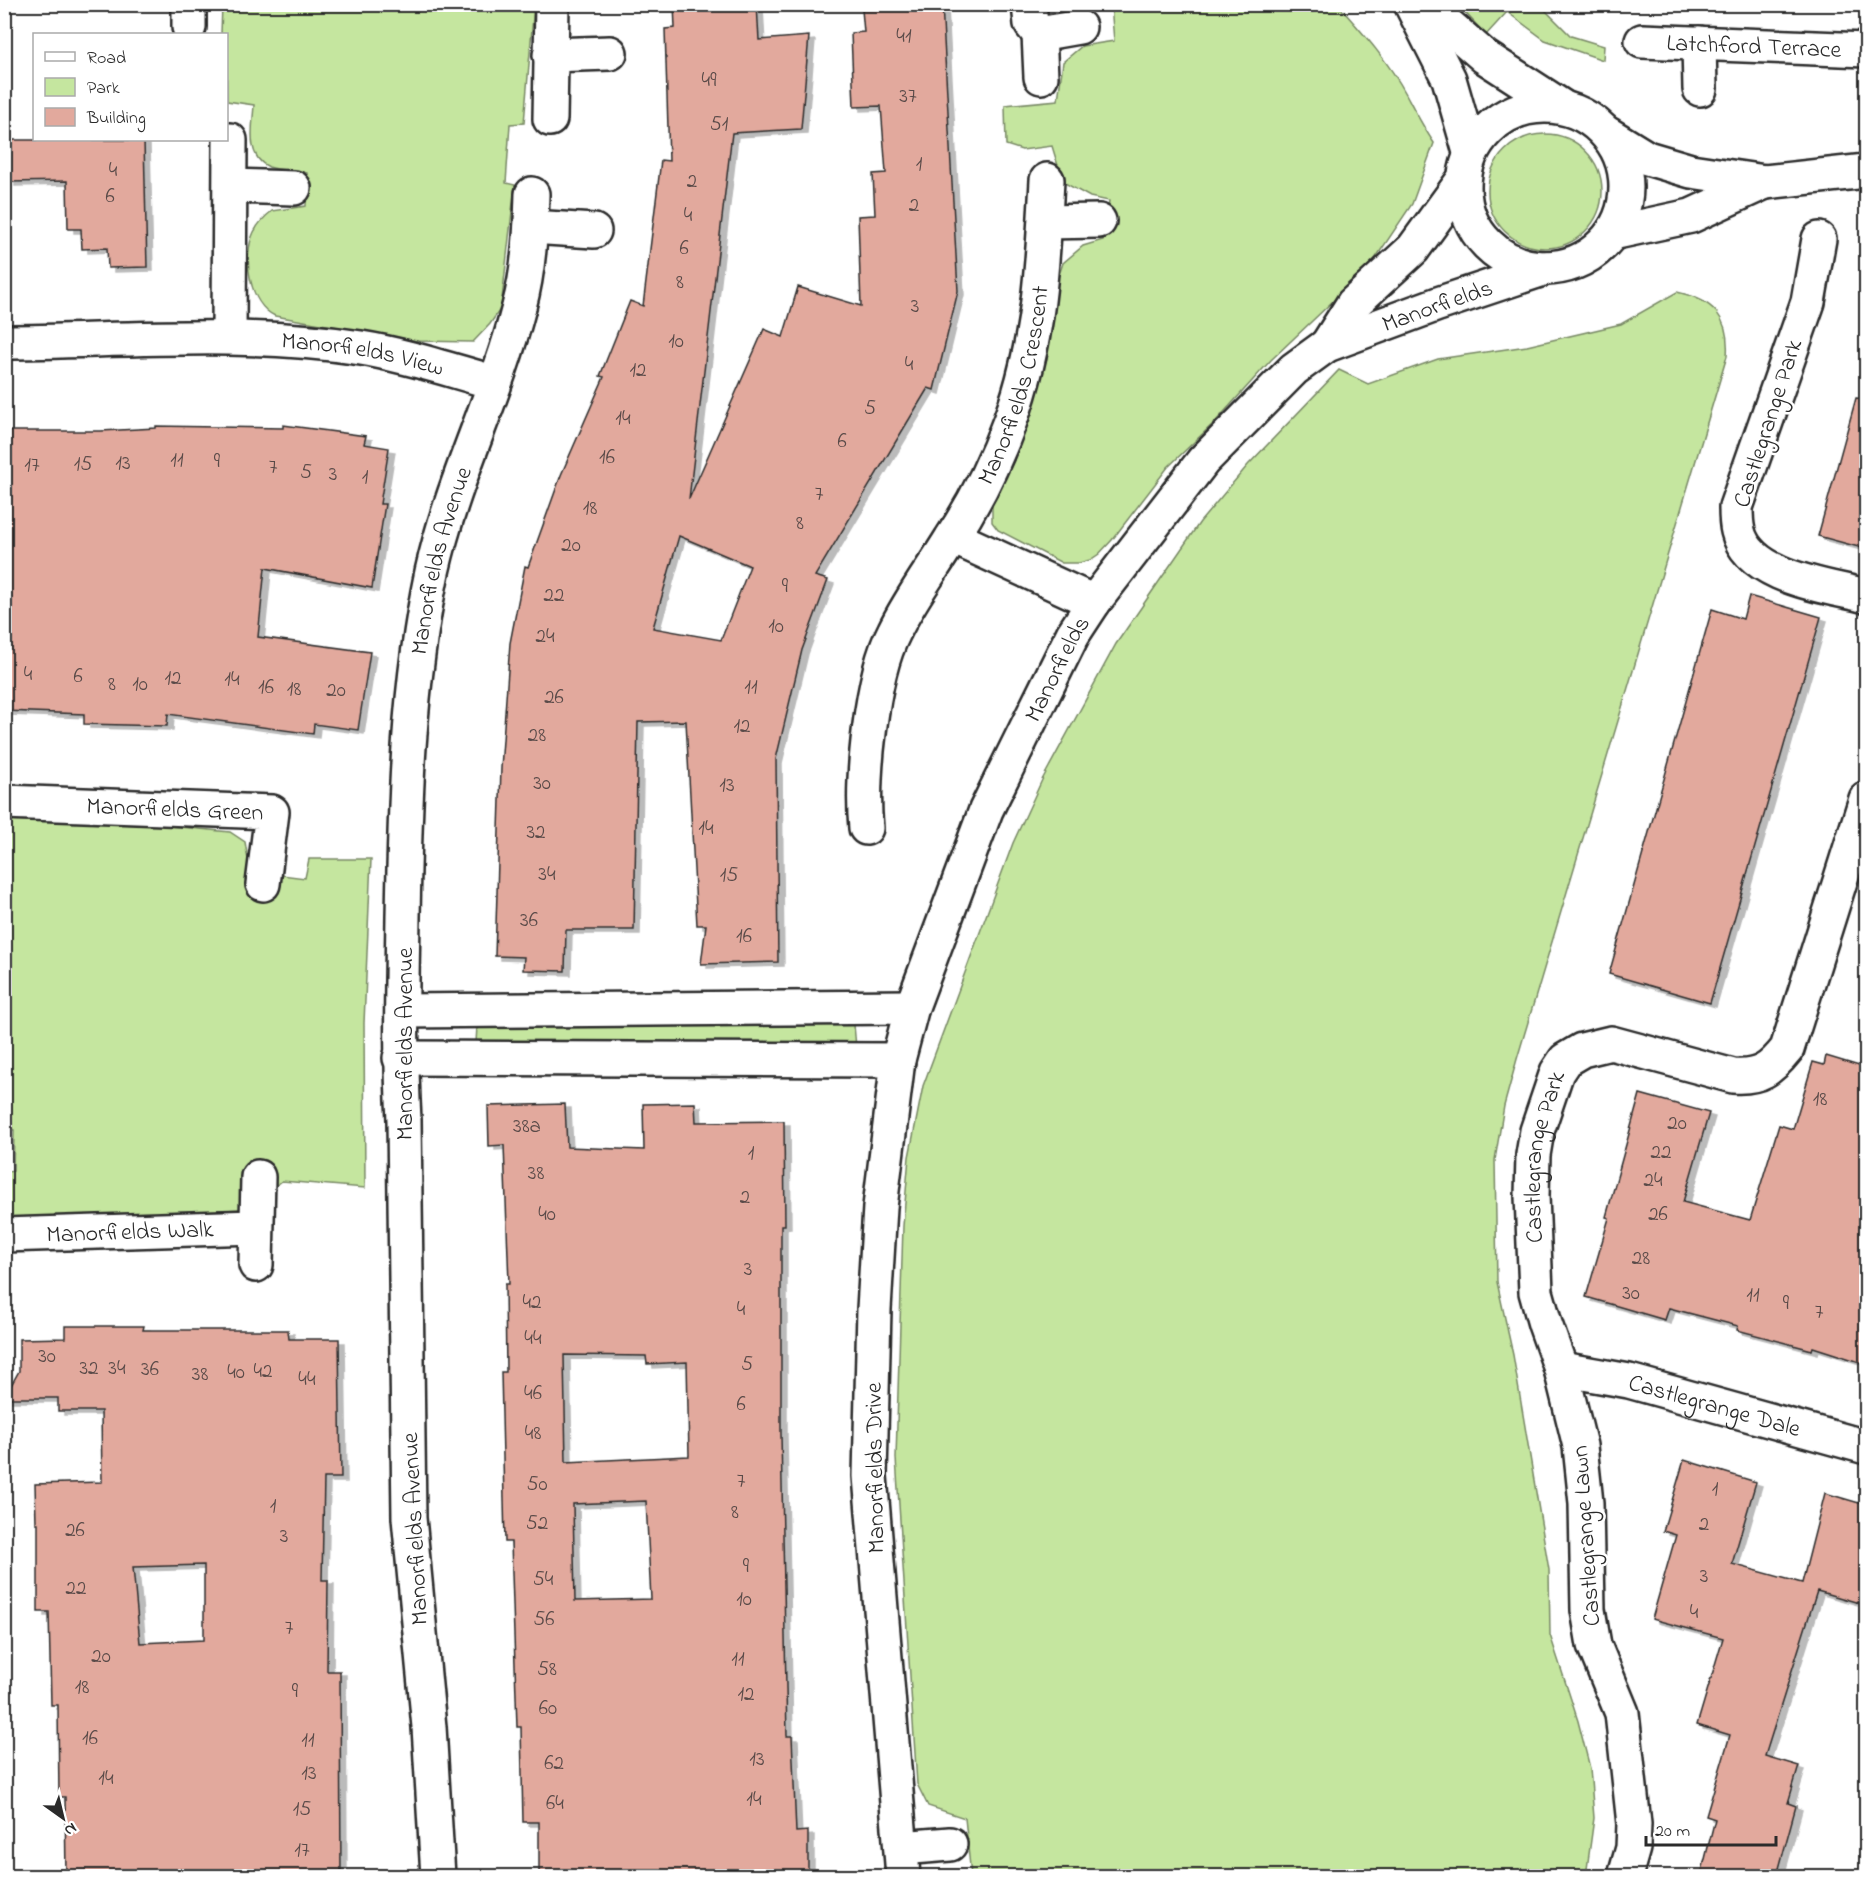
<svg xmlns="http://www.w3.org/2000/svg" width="1871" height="1881" font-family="'Indie Flower',sans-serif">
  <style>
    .green { fill: #c5e69f; stroke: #788865; stroke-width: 1.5 }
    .building { fill: #e2a99d; stroke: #2b2b2b; stroke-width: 1.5; fill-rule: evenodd; filter: url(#shadow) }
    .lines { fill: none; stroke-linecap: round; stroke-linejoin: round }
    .minor-casing { stroke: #2b2b2b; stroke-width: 38 }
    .tertiary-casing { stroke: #2b2b2b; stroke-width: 38 }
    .minor { stroke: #fff; stroke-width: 33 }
    .tertiary { stroke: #fff; stroke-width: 33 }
    .labels { text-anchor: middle; stroke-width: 5; stroke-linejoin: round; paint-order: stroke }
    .number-label { font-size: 21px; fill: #594a48 }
    .street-label { font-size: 24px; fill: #2b2b2b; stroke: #fff }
  </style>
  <defs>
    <filter id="shadow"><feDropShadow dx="6" dy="4" stdDeviation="0" flood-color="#0004"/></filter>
  </defs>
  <rect width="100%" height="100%" fill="#fff"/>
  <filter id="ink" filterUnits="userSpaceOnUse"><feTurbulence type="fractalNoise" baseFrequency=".0167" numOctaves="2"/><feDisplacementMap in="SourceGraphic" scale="12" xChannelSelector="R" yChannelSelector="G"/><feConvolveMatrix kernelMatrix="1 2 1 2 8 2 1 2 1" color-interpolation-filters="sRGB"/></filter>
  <g filter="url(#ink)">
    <g class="green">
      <path d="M 222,5 L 534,5 L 524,123 L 510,124 L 506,183 L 515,185 L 501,308 L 490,324 L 473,342 L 418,341 L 275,316 C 249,304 242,257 254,232 C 258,224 264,217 272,211 L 306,206 L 307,173 C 295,170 280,171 269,167 C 245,157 253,125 254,105 L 227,101 L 226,34 L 221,34 Z"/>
      <path d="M 1111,5 L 1338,5 C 1362,32 1389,62 1406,94 C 1415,111 1423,127 1434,143 L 1412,204 L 1371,265 L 1271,360 L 1216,421 L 1168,467 L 1112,540 L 1099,554 L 1090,560 L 1079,563 L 1062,563 L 998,530 L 992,522 L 992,504 L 1014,460 L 1047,358 L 1058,278 L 1063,263 L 1083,246 L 1103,240 L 1109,201 L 1090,197 L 1063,182 L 1052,146 L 1022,150 L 1006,145 L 1005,105 L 1058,100 L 1063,62 L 1082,46 L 1114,41 Z"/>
      <polygon points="1458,5 1540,5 1571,36 1604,46 1603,60 1545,40 1507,12 1486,35"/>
      <circle cx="1545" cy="191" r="57"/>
      <path d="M 1677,292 C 1713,300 1730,317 1727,356 L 1517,1059 L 1504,1106 L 1495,1160 L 1497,1282 L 1513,1355 L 1549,1570 L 1550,1635 L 1578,1721 L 1590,1768 L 1594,1818 L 1586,1876 L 971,1876 L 965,1818 L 928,1806 L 917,1784 L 896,1458 L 903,1226 L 909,1157 L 923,1086 L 1013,843 L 1042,780 L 1116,644 L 1200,522 L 1248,465 L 1339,370 L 1368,384 L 1438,359 L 1527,346 L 1621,324 Z"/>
      <polygon points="5,820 149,824 230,832 245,842 250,871 305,878 309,859 371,859 364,1023 365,1188 282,1181 246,1209 23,1219 5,1217 5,1172 13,1171 14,1130 4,1129"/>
      <polygon points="854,1025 856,1047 476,1043 477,1026"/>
    </g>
    <g class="building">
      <path d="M 674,4 L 757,4 L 759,40 L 809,36 L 801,129 L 732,133 L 689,499 L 764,329 L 783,337 L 798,287 L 861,306 L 858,216 L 875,215 L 873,174 L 886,173 L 881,106 L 854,107 L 851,33 L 864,32 L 862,10 L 876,9 L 876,4 L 942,4 L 958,291 L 934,390 L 928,388 L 815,576 L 828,580 L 802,650 L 776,759 L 778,962 L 701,964 L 706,925 L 697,925 L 686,721 L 638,722 L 634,930 L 566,930 L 565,971 L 523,970 L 524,957 L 495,956 L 501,768 L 510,643 L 525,566 L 528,567 L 561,475 L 604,377 L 600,376 L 630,301 L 643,306 L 661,160 L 669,161 L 665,29 L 675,28 ZM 679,536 L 750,566 L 721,640 L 653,628 Z"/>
      <polygon points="7,140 144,140 147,267 108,268 107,248 82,249 81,229 68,229 67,181 9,182"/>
      <polygon points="1856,398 1866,399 1866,549 1818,536"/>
      <polygon points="283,425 366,436 364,444 389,448 380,504 385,504 372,588 265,568 258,637 370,652 358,730 314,724 313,734 168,714 167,726 84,724 84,714 4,711 4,431 101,431 156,428 156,426 283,428"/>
      <polygon points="1749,596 1821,617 1710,1003 1609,974 1712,609 1743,619"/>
      <polygon points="1826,1056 1866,1068 1866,1364 1813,1347 1812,1350 1737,1330 1738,1326 1669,1308 1665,1320 1586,1297 1609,1218 1606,1217 1640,1094 1709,1113 1683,1202 1750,1220 1779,1125 1793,1129 1813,1062 1824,1065"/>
      <path d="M 695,1103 L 696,1122 L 784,1121 L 785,1225 L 781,1225 L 781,1434 L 787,1736 L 792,1736 L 796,1832 L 808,1831 L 808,1876 L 539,1876 L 539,1822 L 523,1822 L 521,1727 L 517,1727 L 511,1542 L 505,1542 L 501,1372 L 506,1372 L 505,1284 L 509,1284 L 504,1145 L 489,1146 L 488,1106 L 565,1104 L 567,1147 L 644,1150 L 643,1104 ZM 564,1355 L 646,1356 L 647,1364 L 687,1362 L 689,1456 L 566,1462 ZM 646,1501 L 651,1599 L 575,1601 L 573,1504 Z"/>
      <path d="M 65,1326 L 144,1326 L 143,1330 L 288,1330 L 289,1339 L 339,1339 L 341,1478 L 324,1478 L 322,1580 L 328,1580 L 327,1671 L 340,1671 L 341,1876 L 245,1876 L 152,1871 L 152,1876 L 66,1876 L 65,1797 L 59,1797 L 58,1705 L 51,1705 L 49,1612 L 38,1612 L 38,1523 L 36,1523 L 35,1484 L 102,1482 L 101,1411 L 58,1411 L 58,1398 L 4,1398 L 19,1371 L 19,1339 L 65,1338 ZM 204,1565 L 204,1640 L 140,1643 L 133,1567 Z"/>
      <polygon points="1684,1460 1756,1482 1732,1564 1802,1583 1825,1493 1866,1505 1866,1605 1817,1591 1765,1756 1799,1766 1788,1803 1796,1806 1777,1876 1722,1876 1702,1871 1715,1819 1706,1816 1730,1735 1697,1725 1723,1638 1652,1619 1676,1535 1663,1531"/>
    </g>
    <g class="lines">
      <defs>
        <g id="minor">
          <polyline points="1029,4 1031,24 1039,34"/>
          <polyline points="189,27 189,4"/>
          <polyline points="1039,34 1041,77"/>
          <polyline points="1039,34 1079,27"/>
          <path id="s1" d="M 1642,41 L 1866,50"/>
          <polyline points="1699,43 1700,89"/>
          <polyline points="550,55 610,53"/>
          <polyline points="550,119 552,4"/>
          <polyline points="231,186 294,188"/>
          <polyline points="1046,222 1099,221"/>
          <polyline points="531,227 594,231"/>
          <path d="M 1819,239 L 1808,302 L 1736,507 C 1736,515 1736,523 1738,531 C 1749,578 1828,586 1866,596"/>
          <polyline points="229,337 230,140"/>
          <path id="s2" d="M 4,342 C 123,341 243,330 361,348 C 405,355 450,370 493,382"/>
          <polyline points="1327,345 1353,304 1413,249 1464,179"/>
          <polyline points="953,537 1094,602"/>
          <path id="s3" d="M 4,802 L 272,812 L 263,884"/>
          <path id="s4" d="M 866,828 C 861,780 871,676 894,632 C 910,599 932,570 951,539 C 975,503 995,462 1010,421 C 1039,344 1043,261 1047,180"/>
          <polyline points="403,1011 912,1007"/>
          <polyline points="400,1058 898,1060"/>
          <path id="s5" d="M 4,1235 L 255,1227"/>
          <polyline points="256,1265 258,1177"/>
          <path id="s6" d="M 1561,1369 L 1629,1381 L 1866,1447"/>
          <polyline points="901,1848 950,1844"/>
          <path id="s7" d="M 438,1876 L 429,1727 L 409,1518 L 404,1120 C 400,1052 402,985 403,917 C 405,801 408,685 432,572 C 452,481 496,397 519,307 C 529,270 531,231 532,194"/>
          <path id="s8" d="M 903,1876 L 870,1476 L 874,1309 L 880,1207 L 898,1060 L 912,1007 L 986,810 L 1073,634 L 1094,602 L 1203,461 L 1294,369 L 1327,345 L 1438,304 L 1546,268"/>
          <path id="s9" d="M 1625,1876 L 1633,1848 L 1634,1824 L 1622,1713 L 1594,1645 L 1588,1610 L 1586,1503 L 1580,1446 L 1561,1369 L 1545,1324 L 1536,1292 L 1532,1196 L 1533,1155 L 1537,1131 L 1557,1072 L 1565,1060 L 1582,1050 L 1611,1043 L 1733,1076 C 1760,1078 1771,1069 1787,1049 L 1866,799"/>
        </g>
        <g id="tertiary">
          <polyline points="1411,4 1449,79 1470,152"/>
          <polyline points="1424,4 1485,57 1561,106"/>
          <circle cx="1545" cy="187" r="81"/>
          <polyline points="1608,134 1647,158 1691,171 1765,182 1866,171"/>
          <polyline points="1612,233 1691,216 1765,182"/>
        </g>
      </defs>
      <use href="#minor" class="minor-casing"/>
      <use href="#tertiary" class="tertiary-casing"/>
      <use href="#minor" class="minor"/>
      <use href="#tertiary" class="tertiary"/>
    </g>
  </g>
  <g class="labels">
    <g class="number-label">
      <text x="904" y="42">41</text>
      <text x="709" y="86">49</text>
      <text x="908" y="102">37</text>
      <text x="719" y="130">51</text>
      <text x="919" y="170">1</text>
      <text x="113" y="176">4</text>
      <text x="692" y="187">2</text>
      <text x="110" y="202">6</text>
      <text x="914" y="211">2</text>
      <text x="688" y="221">4</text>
      <text x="684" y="254">6</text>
      <text x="680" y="288">8</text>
      <text x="915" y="312">3</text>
      <text x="676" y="347">10</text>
      <text x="909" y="370">4</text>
      <text x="638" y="376">12</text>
      <text x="870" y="414">5</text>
      <text x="623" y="424">14</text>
      <text x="842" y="447">6</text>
      <text x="607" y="463">16</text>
      <text x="177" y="466">11</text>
      <text x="217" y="467">9</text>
      <text x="123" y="469">13</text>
      <text x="83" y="470">15</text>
      <text x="32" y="471">17</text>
      <text x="273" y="473">7</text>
      <text x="306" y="478">5</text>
      <text x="333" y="480">3</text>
      <text x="365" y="483">1</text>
      <text x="819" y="500">7</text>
      <text x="590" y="514">18</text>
      <text x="800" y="529">8</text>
      <text x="571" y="551">20</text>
      <text x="785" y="592">9</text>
      <text x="554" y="601">22</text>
      <text x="776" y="632">10</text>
      <text x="545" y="642">24</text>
      <text x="28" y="680">4</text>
      <text x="78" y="682">6</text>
      <text x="173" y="684">12</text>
      <text x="232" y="685">14</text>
      <text x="112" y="690">8</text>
      <text x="140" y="690">10</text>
      <text x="266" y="693">16</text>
      <text x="751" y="693">11</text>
      <text x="294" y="695">18</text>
      <text x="336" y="696">20</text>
      <text x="554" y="703">26</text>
      <text x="742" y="732">12</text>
      <text x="537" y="741">28</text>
      <text x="542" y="789">30</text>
      <text x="727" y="791">13</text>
      <text x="706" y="834">14</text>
      <text x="536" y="838">32</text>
      <text x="547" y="880">34</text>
      <text x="729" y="881">15</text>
      <text x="529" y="926">36</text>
      <text x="744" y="942">16</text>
      <text x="1820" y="1105">18</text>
      <text x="1677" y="1129">20</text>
      <text x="527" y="1132">38a</text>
      <text x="1661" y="1158">22</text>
      <text x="751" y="1159">1</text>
      <text x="536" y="1179">38</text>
      <text x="1653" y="1186">24</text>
      <text x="745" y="1203">2</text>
      <text x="547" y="1220">40</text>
      <text x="1658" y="1220">26</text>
      <text x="1641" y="1264">28</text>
      <text x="748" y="1275">3</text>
      <text x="1631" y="1299">30</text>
      <text x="1753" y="1301">11</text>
      <text x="532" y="1308">42</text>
      <text x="1786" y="1309">9</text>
      <text x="741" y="1315">4</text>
      <text x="1819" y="1318">7</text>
      <text x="533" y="1344">44</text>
      <text x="47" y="1362">30</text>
      <text x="747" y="1370">5</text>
      <text x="89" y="1374">32</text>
      <text x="117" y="1374">34</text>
      <text x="150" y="1375">36</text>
      <text x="263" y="1377">42</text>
      <text x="236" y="1378">40</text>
      <text x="200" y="1380">38</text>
      <text x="307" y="1385">44</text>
      <text x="533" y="1399">46</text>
      <text x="741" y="1410">6</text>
      <text x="533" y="1439">48</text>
      <text x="741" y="1487">7</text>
      <text x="537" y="1490">50</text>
      <text x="1715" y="1495">1</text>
      <text x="273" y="1512">1</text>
      <text x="735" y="1518">8</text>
      <text x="537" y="1529">52</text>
      <text x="1704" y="1530">2</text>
      <text x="75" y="1536">26</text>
      <text x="284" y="1542">3</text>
      <text x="746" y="1572">9</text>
      <text x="1704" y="1582">3</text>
      <text x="543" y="1585">54</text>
      <text x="76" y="1594">22</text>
      <text x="744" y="1605">10</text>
      <text x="1694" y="1618">4</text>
      <text x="544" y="1625">56</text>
      <text x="289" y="1634">7</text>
      <text x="101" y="1662">20</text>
      <text x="738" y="1665">11</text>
      <text x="547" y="1675">58</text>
      <text x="82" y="1693">18</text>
      <text x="295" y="1697">9</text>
      <text x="746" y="1700">12</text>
      <text x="548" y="1714">60</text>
      <text x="90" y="1744">16</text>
      <text x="308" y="1746">11</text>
      <text x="757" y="1765">13</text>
      <text x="554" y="1769">62</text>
      <text x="309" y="1779">13</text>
      <text x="106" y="1784">14</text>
      <text x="754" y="1805">14</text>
      <text x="555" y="1809">64</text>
      <text x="302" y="1815">15</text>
      <text x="302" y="1856">17</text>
    </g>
    <g class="street-label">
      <text dy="8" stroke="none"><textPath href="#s1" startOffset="112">Latchford Terrace</textPath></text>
      <text dy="8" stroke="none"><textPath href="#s8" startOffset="1784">Manorfields</textPath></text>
      <text dy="8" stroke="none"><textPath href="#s2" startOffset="360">Manorfields View</textPath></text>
      <text dy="8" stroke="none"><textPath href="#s4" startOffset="477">Manorfields Crescent</textPath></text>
      <text transform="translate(1767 423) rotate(-72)" y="8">Castlegrange Park</text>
      <text dy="8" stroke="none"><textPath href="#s7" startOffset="1320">Manorfields Avenue</textPath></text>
      <text dy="8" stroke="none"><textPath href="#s8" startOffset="1242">Manorfields</textPath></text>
      <text dy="8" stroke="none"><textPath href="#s3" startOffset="171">Manorfields Green</textPath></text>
      <text transform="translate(404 1044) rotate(-90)" y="8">Manorfields Avenue</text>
      <text dy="8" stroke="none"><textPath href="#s9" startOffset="735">Castlegrange Park</textPath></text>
      <text dy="8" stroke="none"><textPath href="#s5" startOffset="126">Manorfields Walk</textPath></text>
      <text dy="8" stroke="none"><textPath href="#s6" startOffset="158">Castlegrange Dale</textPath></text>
      <text transform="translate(874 1468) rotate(-91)" y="8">Manorfields Drive</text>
      <text transform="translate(414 1529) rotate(-93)" y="8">Manorfields Avenue</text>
      <text transform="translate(1585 1536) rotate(-94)" y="8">Castlegrange Lawn</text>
    </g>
  </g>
  <rect width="1871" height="1881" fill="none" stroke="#fff" stroke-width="24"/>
  <rect x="12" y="12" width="1847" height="1857" fill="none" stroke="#2b2b2b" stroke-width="2" filter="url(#ink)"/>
  <rect x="33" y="33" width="195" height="108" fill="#ffffff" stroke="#aaaaaa" stroke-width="1.5"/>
  <rect x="45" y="52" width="30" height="9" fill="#ffffff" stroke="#aaaaaa" stroke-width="1.5"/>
  <text x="87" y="63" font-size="18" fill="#2b2b2b">Road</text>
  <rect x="45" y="78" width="30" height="18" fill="#c5e69f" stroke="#aaaaaa" stroke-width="1.5"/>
  <text x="87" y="93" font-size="18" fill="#2b2b2b">Park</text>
  <rect x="45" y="108" width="30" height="18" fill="#e2a99d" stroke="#aaaaaa" stroke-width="1.5"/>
  <text x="87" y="123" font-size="18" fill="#2b2b2b">Building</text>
  <g transform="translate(63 1818) rotate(146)" stroke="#ffffff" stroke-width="4.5" paint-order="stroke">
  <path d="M0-4.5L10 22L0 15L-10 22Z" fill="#2b2b2b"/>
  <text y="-9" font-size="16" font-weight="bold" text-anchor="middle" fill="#2b2b2b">N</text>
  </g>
  <path d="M1646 1836v9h130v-9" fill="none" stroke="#2b2b2b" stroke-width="3"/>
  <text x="1655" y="1836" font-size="18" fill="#2b2b2b" stroke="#ffffff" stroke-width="4.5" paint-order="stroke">20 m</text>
</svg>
